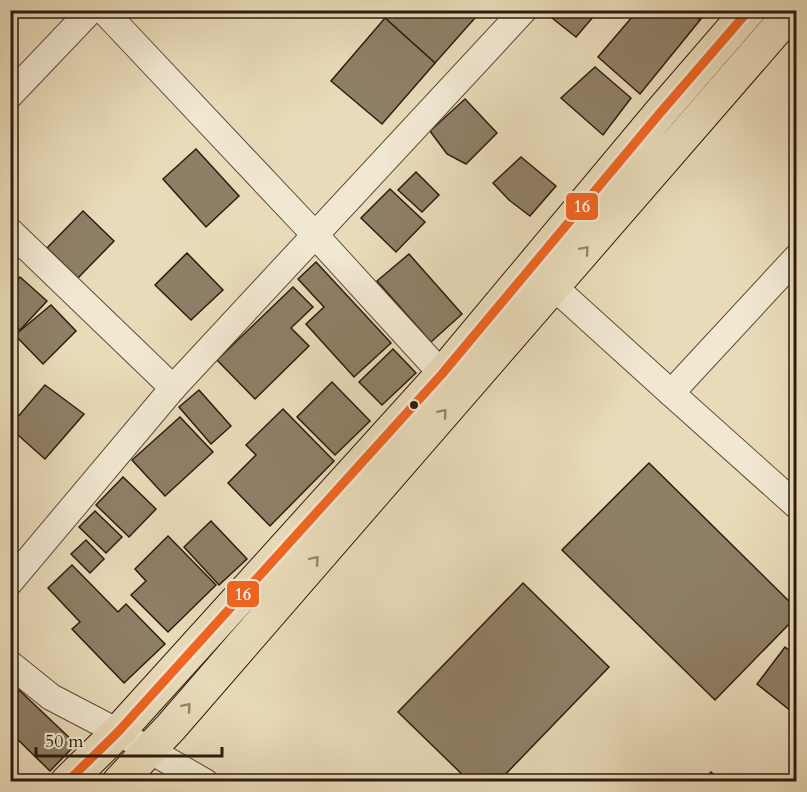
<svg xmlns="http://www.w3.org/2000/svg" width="807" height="792" font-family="Cardo,serif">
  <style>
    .building { fill: #8f7f67; stroke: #2e1c0f; stroke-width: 1.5 }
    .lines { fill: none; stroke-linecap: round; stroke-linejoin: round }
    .minor-casing { stroke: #5d4c3a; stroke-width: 28 }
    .major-casing { stroke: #2e1c0f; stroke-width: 35 }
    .minor { stroke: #f1e8d2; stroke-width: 26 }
    .major { stroke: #e9dbb9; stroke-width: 33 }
    .bus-1-casing { stroke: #f1e8d2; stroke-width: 14 }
    .bus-1 { stroke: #f26522; stroke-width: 9 }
    .oneway { stroke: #95856c }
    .bus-dot { fill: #2e1c0f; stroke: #f1e8d2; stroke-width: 2 }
    .line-badge { stroke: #f1e8d2; stroke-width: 2 }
    .badge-label { font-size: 16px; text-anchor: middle; font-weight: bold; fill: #fff }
  </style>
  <rect width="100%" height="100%" fill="#e9dbb9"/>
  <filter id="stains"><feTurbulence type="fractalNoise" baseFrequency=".00333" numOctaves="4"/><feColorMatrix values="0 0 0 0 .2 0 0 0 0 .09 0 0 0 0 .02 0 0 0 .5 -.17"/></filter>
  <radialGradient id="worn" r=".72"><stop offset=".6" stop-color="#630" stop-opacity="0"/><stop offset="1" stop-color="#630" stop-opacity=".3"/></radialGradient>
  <g class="building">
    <polygon points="391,10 482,10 435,63 385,18"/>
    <polygon points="542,10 599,10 576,37"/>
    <polygon points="638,10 688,10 700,20 640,94 598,57"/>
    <polygon points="689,10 709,10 700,20"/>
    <polygon points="385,18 435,63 382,124 331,81"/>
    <polygon points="595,67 631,98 603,135 561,98"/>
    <polygon points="465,99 497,133 466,164 447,154 430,131"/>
    <polygon points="196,149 239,196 206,227 163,179"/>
    <polygon points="521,157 556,186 530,216 509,200 493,183"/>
    <polygon points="416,172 439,195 422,212 398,190"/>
    <polygon points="390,189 425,222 396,252 361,218"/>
    <polygon points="83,211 114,241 78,278 47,248"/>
    <polygon points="187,253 223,290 191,320 155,285"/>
    <polygon points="409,254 462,314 431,342 377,281"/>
    <polygon points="316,262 391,343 354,377 306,324 324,307 298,279"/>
    <polygon points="20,277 47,301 20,330 14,326 10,331 10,288"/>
    <polygon points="293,287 313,307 291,328 309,346 255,399 217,360"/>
    <polygon points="51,305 76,331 43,364 15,335"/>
    <polygon points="393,349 416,373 382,405 359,382"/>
    <polygon points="332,382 370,421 335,455 297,417"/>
    <polygon points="45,385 84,414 45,459 10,428 10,426"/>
    <polygon points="199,390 231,426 211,444 179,407"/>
    <polygon points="283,409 334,461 270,526 228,483 256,455 246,445"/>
    <polygon points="180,417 213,452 165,496 132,460"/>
    <polygon points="649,463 796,608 796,617 715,700 562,550"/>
    <polygon points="123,477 156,509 129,537 96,505"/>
    <polygon points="95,511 122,537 106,553 79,527"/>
    <polygon points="211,521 247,559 219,585 184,547"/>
    <polygon points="168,536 216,585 168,632 131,595 146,581 135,569"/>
    <polygon points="86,540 104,559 90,573 71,554"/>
    <polygon points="72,565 118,612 126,604 165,644 124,683 72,629 80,622 48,588"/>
    <polygon points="523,583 609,667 498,782 470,782 398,712"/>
    <polygon points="785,647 796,656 796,715 757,684"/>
    <polygon points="19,690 76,744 50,771 10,732 10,698"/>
    <polygon points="711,772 722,782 702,782"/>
  </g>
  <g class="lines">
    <defs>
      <g id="minor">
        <polyline points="103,10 316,236 442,374"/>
        <polyline points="10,95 91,10"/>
        <polyline points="10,231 173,388"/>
        <polyline points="554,287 671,393 796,258"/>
        <polyline points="671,393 796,505"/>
        <polyline points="10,582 173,388 524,10"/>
        <polyline points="10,664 51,697 118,732 205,782"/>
      </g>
      <g id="major">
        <polyline points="67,782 118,732 442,374 660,113 749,10"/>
        <polyline points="119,782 171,727 793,10"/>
      </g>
    </defs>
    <use href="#minor" class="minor-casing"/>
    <use href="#major" class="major-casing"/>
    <use href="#minor" class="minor"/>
    <use href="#major" class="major"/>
    <defs>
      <polyline id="bus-1" points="67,782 118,732 442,374 660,113 749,10"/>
    </defs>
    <use href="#bus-1" class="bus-1-casing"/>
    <use href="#bus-1" class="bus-1"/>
  </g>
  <defs><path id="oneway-chevron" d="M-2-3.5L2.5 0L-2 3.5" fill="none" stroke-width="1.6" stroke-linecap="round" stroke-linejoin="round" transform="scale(1.5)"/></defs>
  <g class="oneway">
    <use href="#oneway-chevron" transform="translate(585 250) rotate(-49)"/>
    <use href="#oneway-chevron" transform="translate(443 413) rotate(-49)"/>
    <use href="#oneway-chevron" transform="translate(315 560) rotate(-49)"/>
    <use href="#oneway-chevron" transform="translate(187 707) rotate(-49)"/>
  </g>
  <circle class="bus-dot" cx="414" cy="405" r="5"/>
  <g class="line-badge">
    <rect x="565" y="192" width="34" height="29" rx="6" fill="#f26522"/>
    <rect x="226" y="580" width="34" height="28" rx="6" fill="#f26522"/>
  </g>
  <g class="badge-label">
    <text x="582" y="212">16</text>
    <text x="243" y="600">16</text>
  </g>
  <rect width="807" height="792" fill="none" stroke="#e9dbb9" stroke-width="36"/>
  <rect x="12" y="12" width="783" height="768" fill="none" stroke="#2e1c0f" stroke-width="3"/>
  <rect x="18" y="18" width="771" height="756" fill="none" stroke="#2e1c0f" stroke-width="1.5"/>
  <path d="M36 747v9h186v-9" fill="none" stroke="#2e1c0f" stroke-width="3"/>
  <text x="45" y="747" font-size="18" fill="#2e1c0f" stroke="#f1e8d2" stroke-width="4.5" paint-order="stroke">50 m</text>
  <rect width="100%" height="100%" filter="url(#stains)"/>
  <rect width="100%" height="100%" fill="url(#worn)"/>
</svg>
